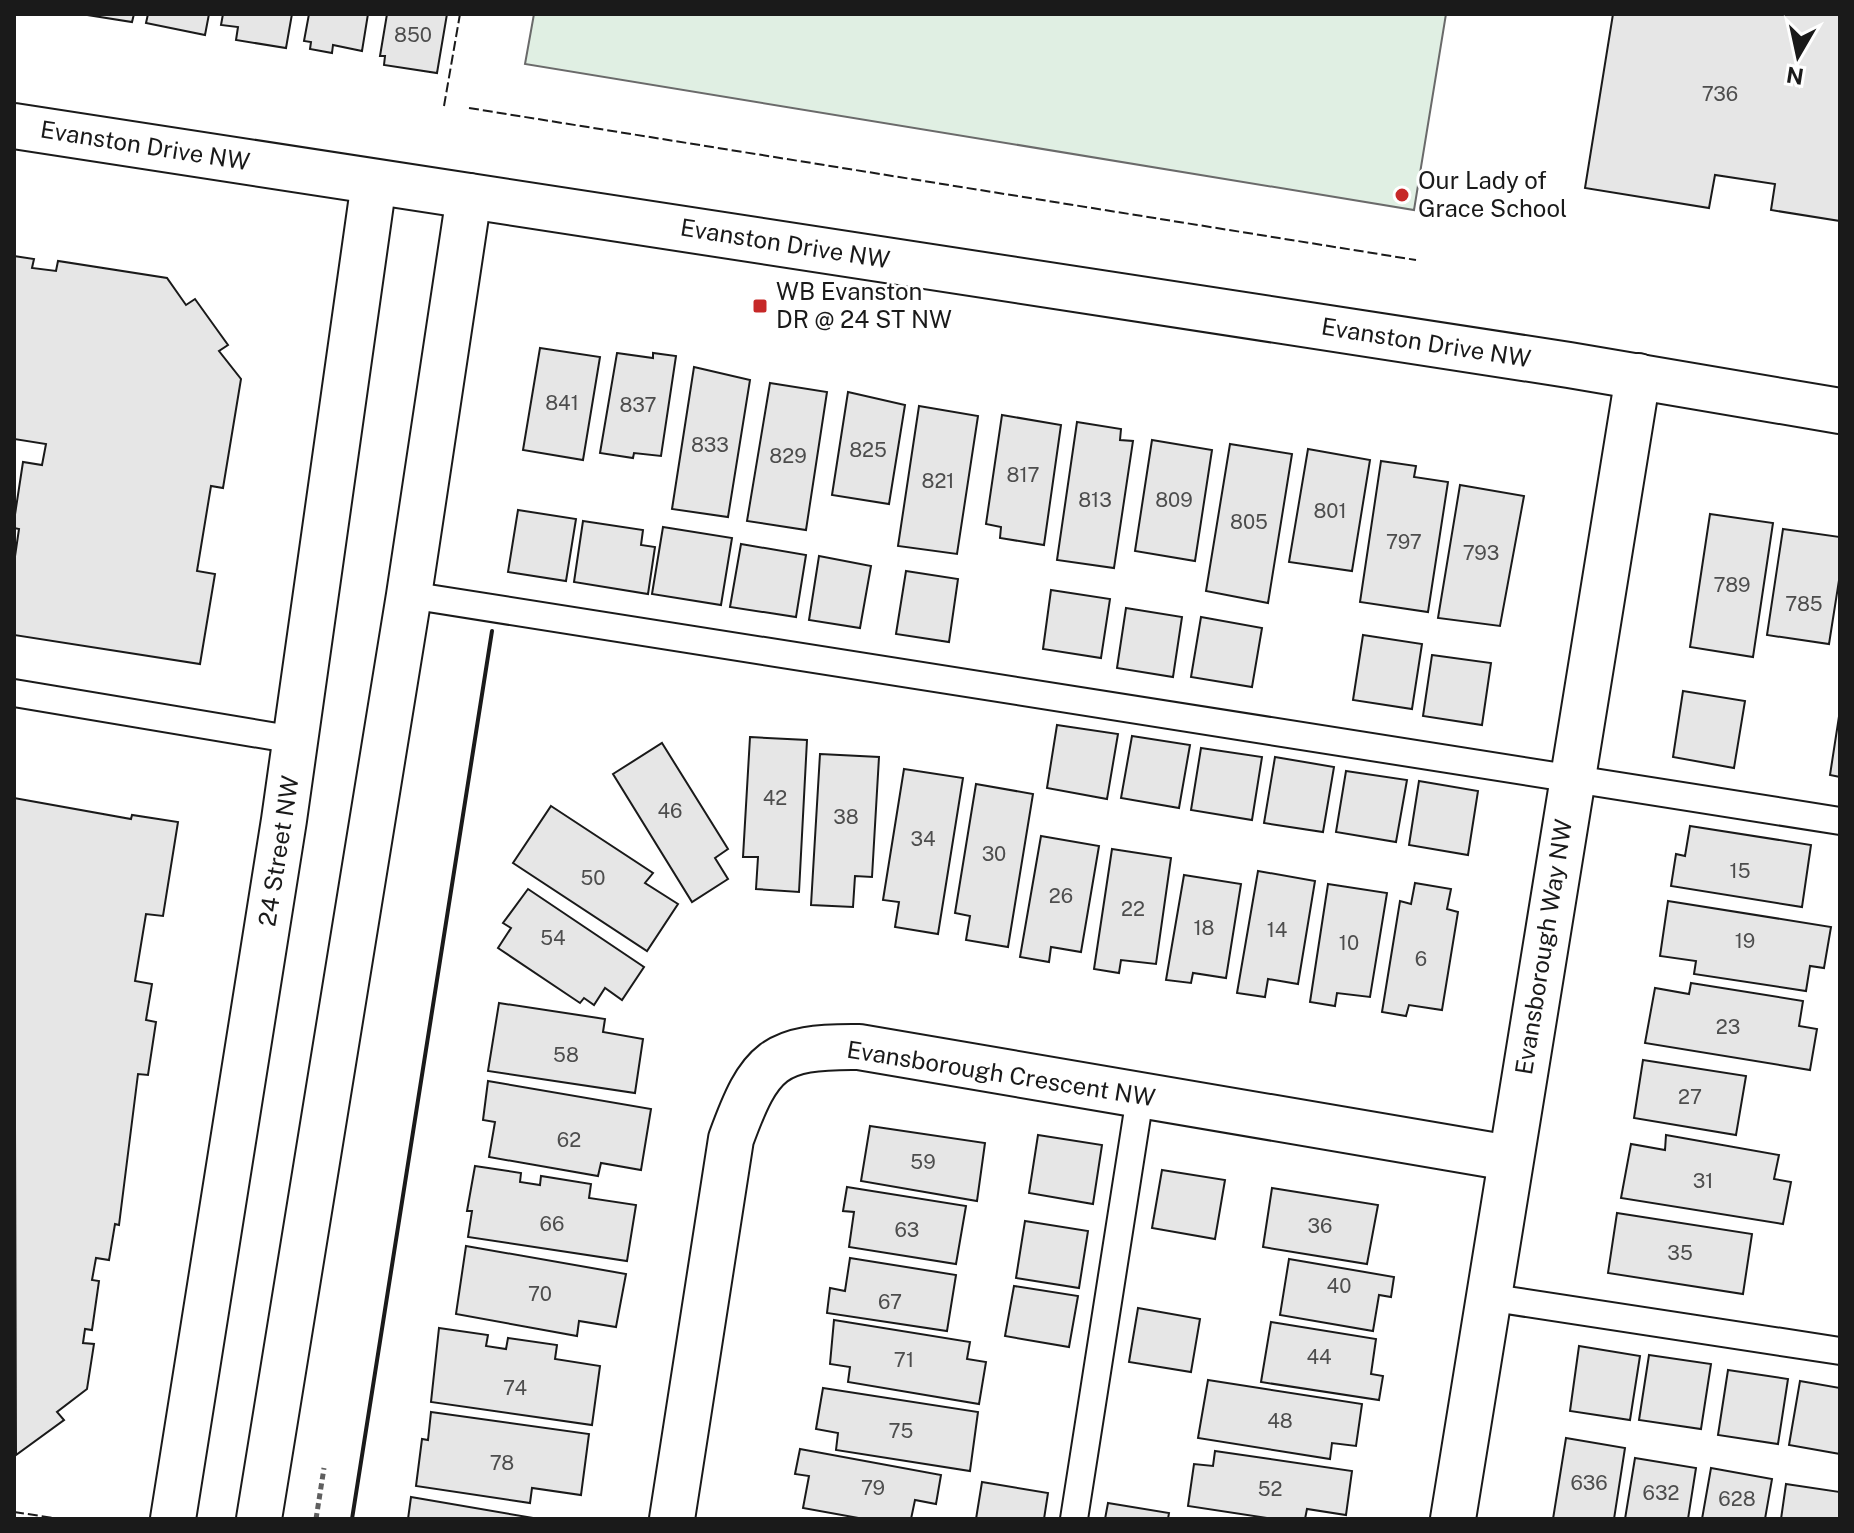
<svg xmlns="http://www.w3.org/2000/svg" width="1854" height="1533" font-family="'Public Sans',sans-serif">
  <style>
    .garden { fill: #e0efe3; stroke: #6a6a6a; stroke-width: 2 }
    .building { fill: #e6e6e6; stroke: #1a1a1a; stroke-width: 2 }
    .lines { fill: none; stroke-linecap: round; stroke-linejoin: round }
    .service-casing { stroke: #1a1a1a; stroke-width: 30 }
    .minor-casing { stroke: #1a1a1a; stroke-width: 48 }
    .tertiary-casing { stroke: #1a1a1a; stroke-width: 48 }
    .path { stroke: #5f5f5f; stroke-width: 5; stroke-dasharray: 6 4; stroke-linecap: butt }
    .service { stroke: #fff; stroke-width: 26 }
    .minor { stroke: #fff; stroke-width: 44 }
    .tertiary { stroke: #fff; stroke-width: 44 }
    .fence { stroke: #1a1a1a; stroke-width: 2; stroke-dasharray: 10 4; stroke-linecap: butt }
    .wall { stroke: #1a1a1a; stroke-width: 4 }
    .poi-dot { fill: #c62828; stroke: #fff; stroke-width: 3 }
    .labels { text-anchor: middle; stroke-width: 6; stroke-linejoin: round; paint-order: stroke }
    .number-label { font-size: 20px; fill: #4d4d4d }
    .street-label { font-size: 24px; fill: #1a1a1a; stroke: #fff }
    .poi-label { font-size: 24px; fill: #1a1a1a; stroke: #fff; text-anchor: start }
  </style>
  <rect width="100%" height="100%" fill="#fff"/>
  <polygon class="garden" points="534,14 1446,14 1414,210 525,64"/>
  <g class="building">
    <polygon points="81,14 134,14 132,22"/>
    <polygon points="148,14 209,14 205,35 146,23"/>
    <polygon points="223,14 292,14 286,48 236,40 238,27 221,25"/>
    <polygon points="309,14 368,14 362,51 333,45 332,53 310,49 311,42 304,41"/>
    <polygon points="387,14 447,14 437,73 384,65 385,56 380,56"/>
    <polygon points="1613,14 1840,14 1840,221 1771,210 1775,184 1715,175 1709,208 1585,188"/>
    <polygon points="14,256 34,259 32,268 56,271 58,261 167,278 186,305 195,299 228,345 219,351 241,379 223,488 211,486 197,571 215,574 200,664 14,635 14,563 19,529 14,528 14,521 23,462 42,465 46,444 14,439"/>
    <polygon points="540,348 600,357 583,460 523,450"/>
    <polygon points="617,353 653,358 653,353 676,356 661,456 634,453 633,458 600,453"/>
    <polygon points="694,367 750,380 728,517 672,509"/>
    <polygon points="770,383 827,392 806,530 747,521"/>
    <polygon points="848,392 905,405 889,504 832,495"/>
    <polygon points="919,406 978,416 957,554 898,546"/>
    <polygon points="1002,415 1061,425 1044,545 1000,538 1001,527 986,524"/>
    <polygon points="1077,422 1121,429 1120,440 1133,441 1114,568 1057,560"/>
    <polygon points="1152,440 1212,450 1195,561 1135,551"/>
    <polygon points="1230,444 1292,454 1268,603 1206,591"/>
    <polygon points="1308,449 1370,460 1352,571 1289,562"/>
    <polygon points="1381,461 1416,466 1414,477 1448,482 1428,612 1360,602"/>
    <polygon points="1460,485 1524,496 1500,626 1438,618"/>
    <polygon points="518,510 576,519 566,581 508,572"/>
    <polygon points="1710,514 1773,523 1753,657 1690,647"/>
    <polygon points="583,521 643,530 641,545 655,547 648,594 574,582"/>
    <polygon points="663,527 732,538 721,605 652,594"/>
    <polygon points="1783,529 1840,537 1840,574 1829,644 1767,635"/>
    <polygon points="741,544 806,555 796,617 730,607"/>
    <polygon points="819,556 871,566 860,628 809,620"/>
    <polygon points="906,571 958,579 949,642 896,634"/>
    <polygon points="1051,590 1110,599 1101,658 1043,649"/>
    <polygon points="1126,608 1182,617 1173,677 1117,668"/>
    <polygon points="1201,617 1262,628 1252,687 1191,677"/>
    <polygon points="1363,635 1422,644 1412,709 1353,700"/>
    <polygon points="1432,655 1491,663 1482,725 1423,716"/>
    <polygon points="1683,691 1745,701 1734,768 1673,757"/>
    <polygon points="1840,710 1840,777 1830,775"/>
    <polygon points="1057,725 1118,734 1107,799 1047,788"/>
    <polygon points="1132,736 1190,745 1179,808 1121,798"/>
    <polygon points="750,737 807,740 799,892 756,889 758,857 743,857"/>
    <polygon points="662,743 728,849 715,858 728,879 692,902 613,774"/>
    <polygon points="1201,748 1262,757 1252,820 1191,810"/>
    <polygon points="820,754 879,757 872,877 855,876 853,907 811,905"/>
    <polygon points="1275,757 1334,767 1323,832 1264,823"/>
    <polygon points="904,769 963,778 938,934 895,927 899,902 883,900"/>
    <polygon points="1346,771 1407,780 1396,842 1336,832"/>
    <polygon points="1419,781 1478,791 1468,855 1409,845"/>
    <polygon points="976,784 1033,794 1008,947 966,940 970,916 955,913"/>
    <polygon points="14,798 131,819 132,815 178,822 163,916 146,914 135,981 152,984 146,1020 156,1022 148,1075 138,1074 119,1225 115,1224 109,1260 96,1258 92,1280 99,1281 92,1330 85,1329 83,1343 94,1344 87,1389 57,1412 64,1420 16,1455"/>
    <polygon points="551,806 653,873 645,883 678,904 647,951 513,863"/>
    <polygon points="1690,826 1811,845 1802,907 1671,886 1676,854 1685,856"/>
    <polygon points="1041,836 1099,846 1081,952 1051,947 1049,962 1020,957"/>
    <polygon points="1112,849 1171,858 1156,964 1121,960 1119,973 1094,969"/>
    <polygon points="1258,871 1315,881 1298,984 1268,979 1265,997 1237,993"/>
    <polygon points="1184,875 1241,884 1226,978 1193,973 1191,983 1166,980"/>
    <polygon points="1415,883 1451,889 1447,909 1458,912 1442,1010 1409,1005 1406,1016 1382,1012 1400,901 1411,904"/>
    <polygon points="1328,884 1387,893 1370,997 1337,993 1335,1006 1310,1002"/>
    <polygon points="528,889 644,967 622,1000 605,988 594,1005 584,998 580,1003 498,948 511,928 503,923"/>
    <polygon points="1668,901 1831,927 1824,968 1810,966 1806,991 1694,974 1696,961 1660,956"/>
    <polygon points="1691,983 1803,1001 1799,1026 1817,1029 1810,1070 1645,1043 1655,988 1689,994"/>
    <polygon points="499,1003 605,1019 603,1032 643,1039 635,1093 488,1071"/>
    <polygon points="1643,1060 1746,1076 1736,1135 1634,1118"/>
    <polygon points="488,1081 651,1109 641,1170 601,1163 598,1176 489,1157 495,1122 483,1120"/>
    <polygon points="870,1126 985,1143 977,1201 861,1181"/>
    <polygon points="1038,1135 1102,1145 1093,1204 1029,1193"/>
    <polygon points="1666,1135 1779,1155 1774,1179 1791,1182 1783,1224 1621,1198 1631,1144 1665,1150"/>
    <polygon points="475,1166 521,1173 520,1182 540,1185 541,1176 591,1184 589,1198 636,1205 627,1261 468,1237 472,1211 467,1211"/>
    <polygon points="1162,1170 1225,1180 1215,1239 1152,1228"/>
    <polygon points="847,1187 966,1206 956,1264 849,1247 854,1212 843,1211"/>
    <polygon points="1272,1188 1378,1205 1367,1264 1263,1247"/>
    <polygon points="1617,1213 1752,1234 1743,1294 1608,1273"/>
    <polygon points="1025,1221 1088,1231 1079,1288 1016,1278"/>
    <polygon points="466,1246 626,1274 616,1327 579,1321 577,1336 456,1314"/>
    <polygon points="850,1258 956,1275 947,1331 827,1313 830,1288 845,1291"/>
    <polygon points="1289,1259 1394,1277 1391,1297 1379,1295 1373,1331 1280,1315"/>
    <polygon points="1014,1286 1078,1296 1069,1347 1005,1336"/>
    <polygon points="1138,1308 1200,1319 1191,1372 1129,1362"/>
    <polygon points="834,1320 970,1342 967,1359 986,1362 979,1404 848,1382 850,1367 830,1364"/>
    <polygon points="1271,1322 1376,1339 1371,1374 1383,1376 1379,1400 1261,1382"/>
    <polygon points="439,1328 488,1335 486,1346 506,1349 508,1338 557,1345 555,1359 600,1366 592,1425 431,1402"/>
    <polygon points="1579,1346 1640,1356 1630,1420 1570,1411"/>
    <polygon points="1649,1355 1711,1364 1701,1429 1639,1420"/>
    <polygon points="1728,1370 1788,1379 1778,1444 1718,1435"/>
    <polygon points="1208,1380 1362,1404 1356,1446 1332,1443 1330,1459 1198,1438"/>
    <polygon points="1800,1381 1840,1388 1840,1454 1789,1445"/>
    <polygon points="823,1388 978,1412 970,1471 836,1450 838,1433 816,1429"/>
    <polygon points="431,1412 589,1434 581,1495 532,1488 530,1503 416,1486 422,1439 428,1440"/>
    <polygon points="1566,1438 1625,1448 1614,1519 1553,1519"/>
    <polygon points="800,1449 941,1475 936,1504 915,1500 911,1519 864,1519 803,1508 809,1476 795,1474"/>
    <polygon points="1215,1451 1352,1471 1346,1515 1307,1509 1305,1519 1273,1519 1188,1506 1194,1464 1213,1466"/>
    <polygon points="1635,1458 1696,1468 1688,1519 1625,1519"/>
    <polygon points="1711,1468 1772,1479 1765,1519 1702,1519"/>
    <polygon points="982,1482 1048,1493 1044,1519 976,1519"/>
    <polygon points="1786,1484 1840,1492 1840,1519 1781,1519"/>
    <polygon points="411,1497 539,1519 408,1519"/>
    <polygon points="1108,1503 1169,1513 1168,1519 1105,1519"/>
  </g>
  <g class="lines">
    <defs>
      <g id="service">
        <polyline points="409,595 1840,821"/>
        <polyline points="14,693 295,740"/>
        <polyline points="1487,1297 1840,1351"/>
        <polyline points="1074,1519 1140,1097"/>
      </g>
      <g id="minor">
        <path d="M 672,1519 L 731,1139 C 760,1060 773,1046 859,1047 L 1509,1158"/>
        <polyline points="1453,1519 1638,376"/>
      </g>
      <g id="tertiary">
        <polyline points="14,126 1569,365 1840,411"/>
        <polyline points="173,1519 284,820 374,182"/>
        <polyline points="259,1519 409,595 469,196"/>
      </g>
    </defs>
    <use href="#service" class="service-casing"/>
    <use href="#minor" class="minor-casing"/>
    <use href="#tertiary" class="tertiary-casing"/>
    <polyline class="path" points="316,1519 324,1468"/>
    <use href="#service" class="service"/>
    <use href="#minor" class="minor"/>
    <use href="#tertiary" class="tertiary"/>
    <g class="fence">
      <polyline points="444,106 460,14"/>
      <polyline points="469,108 1416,260"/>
      <polyline points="14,1512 60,1519"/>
    </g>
    <polyline class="wall" points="352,1519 492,631"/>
  </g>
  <g class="poi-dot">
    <circle cx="1402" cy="195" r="8"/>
    <rect x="752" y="298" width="16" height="16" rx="4"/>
  </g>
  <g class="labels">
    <g class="number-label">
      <text x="413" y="42">850</text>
      <text x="1720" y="101">736</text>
      <text x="562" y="410">841</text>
      <text x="638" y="412">837</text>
      <text x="710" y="452">833</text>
      <text x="868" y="457">825</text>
      <text x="788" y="463">829</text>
      <text x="1023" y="482">817</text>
      <text x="938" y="488">821</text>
      <text x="1095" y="507">813</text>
      <text x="1174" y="507">809</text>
      <text x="1330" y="518">801</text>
      <text x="1249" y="529">805</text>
      <text x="1404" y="549">797</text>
      <text x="1481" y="560">793</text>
      <text x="1732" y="592">789</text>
      <text x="1804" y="611">785</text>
      <text x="775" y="805">42</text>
      <text x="670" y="818">46</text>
      <text x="846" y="824">38</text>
      <text x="923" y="846">34</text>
      <text x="994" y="861">30</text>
      <text x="1740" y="878">15</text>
      <text x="593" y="885">50</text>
      <text x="1061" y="903">26</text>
      <text x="1133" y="916">22</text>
      <text x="1204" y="935">18</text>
      <text x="1277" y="937">14</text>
      <text x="553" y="945">54</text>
      <text x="1745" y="948">19</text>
      <text x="1349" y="950">10</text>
      <text x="1421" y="966">6</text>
      <text x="1728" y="1034">23</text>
      <text x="566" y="1062">58</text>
      <text x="1690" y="1104">27</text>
      <text x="569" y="1147">62</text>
      <text x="923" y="1169">59</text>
      <text x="1703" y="1188">31</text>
      <text x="552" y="1231">66</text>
      <text x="1320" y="1233">36</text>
      <text x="907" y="1237">63</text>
      <text x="1680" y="1260">35</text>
      <text x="1339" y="1293">40</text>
      <text x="540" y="1301">70</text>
      <text x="890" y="1309">67</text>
      <text x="1319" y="1364">44</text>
      <text x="904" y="1367">71</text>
      <text x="515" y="1395">74</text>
      <text x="1280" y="1428">48</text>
      <text x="901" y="1438">75</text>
      <text x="502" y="1470">78</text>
      <text x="1589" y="1490">636</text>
      <text x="873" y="1495">79</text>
      <text x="1270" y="1496">52</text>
      <text x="1661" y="1500">632</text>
      <text x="1737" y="1506">628</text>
    </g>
    <g class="street-label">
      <text transform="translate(145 146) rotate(9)" y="8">Evanston Drive NW</text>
      <text transform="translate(785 244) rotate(9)" y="8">Evanston Drive NW</text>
      <text transform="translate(1426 343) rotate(9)" y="8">Evanston Drive NW</text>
      <text transform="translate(279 851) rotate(-81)" y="8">24 Street NW</text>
      <text transform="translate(1544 947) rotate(-81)" y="8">Evansborough Way NW</text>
      <text transform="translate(1001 1074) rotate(9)" y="8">Evansborough Crescent NW</text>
    </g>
    <g class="poi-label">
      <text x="1418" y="189">Our Lady of<tspan x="1418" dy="28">Grace School</tspan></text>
      <text x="776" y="300">WB Evanston<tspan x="776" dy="28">DR @ 24 ST NW</tspan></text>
    </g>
  </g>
  <rect width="1854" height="1533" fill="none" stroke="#1a1a1a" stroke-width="32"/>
  <g transform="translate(1798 56) rotate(189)" stroke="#ffffff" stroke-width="6" paint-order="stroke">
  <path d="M0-6L14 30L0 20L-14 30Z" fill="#1a1a1a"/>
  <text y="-12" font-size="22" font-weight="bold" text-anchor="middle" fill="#1a1a1a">N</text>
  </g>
</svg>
